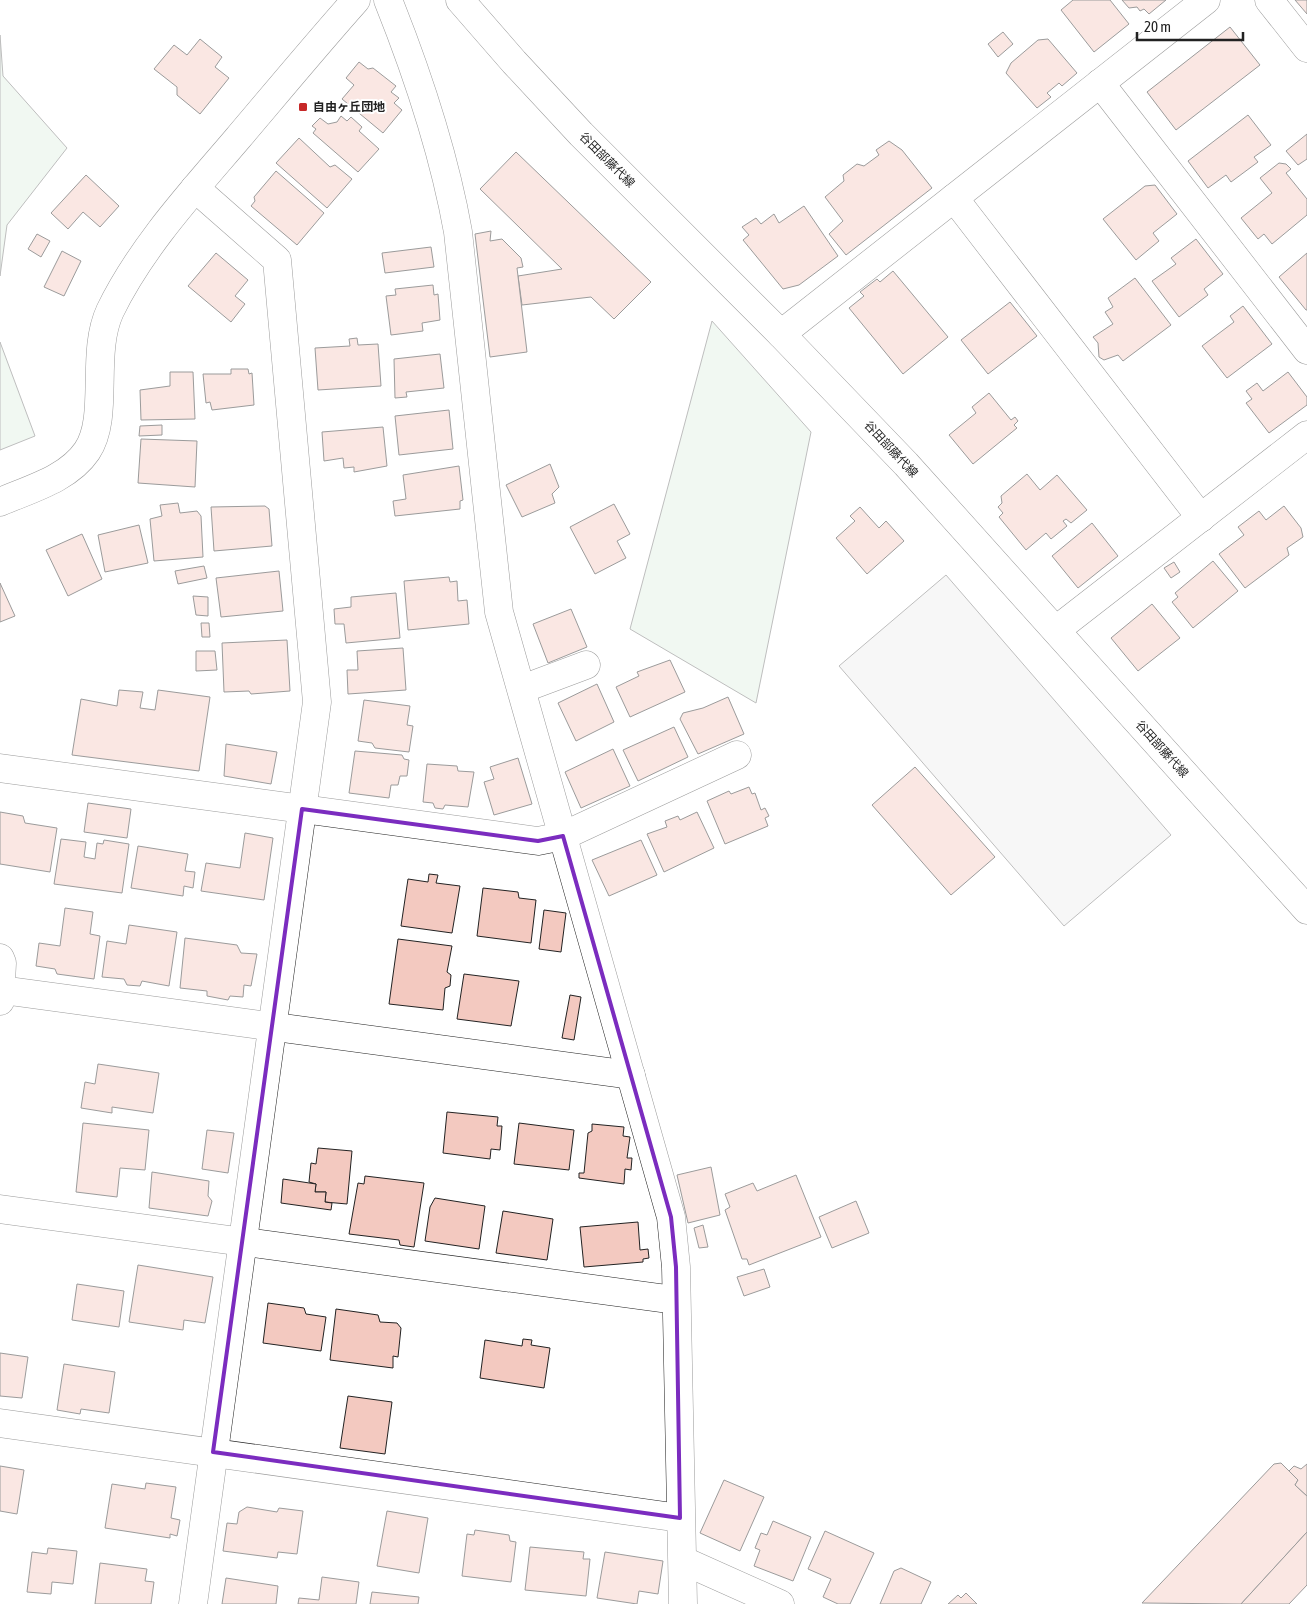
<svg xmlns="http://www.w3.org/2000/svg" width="1307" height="1604" font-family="'Asap Condensed','Noto Sans JP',sans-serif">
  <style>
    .green { fill: #e0efe3; stroke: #6f6f6f }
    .parking { fill: #ededed; stroke: #6f6f6f }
    .building { fill: #f3c9c0; stroke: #222 }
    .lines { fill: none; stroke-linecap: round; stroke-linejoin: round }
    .minor-casing { stroke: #222; stroke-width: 29 }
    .major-casing { stroke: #222; stroke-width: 29 }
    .minor { stroke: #fff; stroke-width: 28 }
    .major { stroke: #fff; stroke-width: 28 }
    .marked { fill: none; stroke: #7b2cbf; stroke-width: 4; stroke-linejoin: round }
    .poi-dot { fill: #c62828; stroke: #fff; stroke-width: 2 }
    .labels { text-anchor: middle; stroke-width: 4; stroke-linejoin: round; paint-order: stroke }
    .poi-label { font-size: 12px; font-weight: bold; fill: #222; stroke: #fff; text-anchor: start }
    .street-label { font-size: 12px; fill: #222; stroke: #fff }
  </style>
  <rect width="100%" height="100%" fill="#fff"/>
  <g class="green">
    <polygon points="0,35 3,76 67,148 7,225 0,276"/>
    <polygon points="712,321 811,432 756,703 630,629"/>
    <polygon points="0,342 35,436 0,450"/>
  </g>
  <polygon class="parking" points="946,575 1171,835 1064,926 839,666"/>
  <g class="building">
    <polygon points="1073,0 1110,0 1129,24 1094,52 1061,10"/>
    <polygon points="1122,0 1166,0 1149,14 1144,9 1140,11 1137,7 1129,8"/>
    <polygon points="1295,0 1307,0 1307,14"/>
    <polygon points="1230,27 1260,65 1176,130 1147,92"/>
    <polygon points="1003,32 1013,44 998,57 988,44"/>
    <polygon points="200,39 222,57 215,67 229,78 200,114 177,95 177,87 154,69 174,45 187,55"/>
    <polygon points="1048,39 1077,73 1062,86 1059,83 1047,93 1051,97 1037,108 1006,73 1011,63 1038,40"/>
    <polygon points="359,62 368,69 373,68 396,86 391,92 399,98 394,103 402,110 383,133 342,99 354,85 346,78"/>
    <polygon points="1248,115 1271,145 1254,157 1258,162 1231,182 1226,175 1208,188 1188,161"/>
    <polygon points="341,116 347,121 351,117 362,127 359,131 379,149 358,172 313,133 316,129 312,126 320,118 328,124 337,122"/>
    <polygon points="1307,134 1307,159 1298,165 1286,151"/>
    <polygon points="299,138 330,167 335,165 352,179 327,208 276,163"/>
    <polygon points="889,141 902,150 932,188 846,255 829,234 843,221 825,197 844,181 843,175 857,164 864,166 879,155 876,150"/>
    <polygon points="516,152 651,282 614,319 591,297 522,305 518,276 562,269 480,189"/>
    <polygon points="1279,163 1286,164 1291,169 1286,173 1307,199 1307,215 1272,244 1264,234 1258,239 1241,218 1272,193 1260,178"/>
    <polygon points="276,171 324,213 297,245 251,206 255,201 254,197"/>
    <polygon points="86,175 119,206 100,227 83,212 68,229 51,213"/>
    <polygon points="1155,185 1177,214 1153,233 1159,241 1136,260 1103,219 1145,186"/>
    <polygon points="804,206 838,256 799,285 783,289 743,240 749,235 742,227 756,218 761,224 774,214 779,223"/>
    <polygon points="491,231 490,241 502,239 521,258 523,267 517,268 527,352 490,357 475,234"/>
    <polygon points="37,234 50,241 41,257 28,249"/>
    <polygon points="1196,239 1223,274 1204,289 1208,295 1179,317 1152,281 1176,264 1171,258"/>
    <polygon points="431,247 434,267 385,273 382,253"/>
    <polygon points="62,251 81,261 64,296 44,287"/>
    <polygon points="216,253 248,280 235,296 245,304 231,322 188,286"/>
    <polygon points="1307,253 1307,310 1306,310 1279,277"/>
    <polygon points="893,271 948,337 903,374 849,308 864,296 860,292 877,279 880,282"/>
    <polygon points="1135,278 1171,325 1123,361 1118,355 1104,360 1099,357 1098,343 1093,337 1113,324 1105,312 1113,307 1108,298"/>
    <polygon points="433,285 434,295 438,294 440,320 422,323 423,331 391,335 386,296 396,295 395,289"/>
    <polygon points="1010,302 1037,336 988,374 961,340"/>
    <polygon points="1243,306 1272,344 1227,378 1202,346 1234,322 1230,316"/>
    <polygon points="357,338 358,345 378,344 381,386 318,390 315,348 350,346 349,339"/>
    <polygon points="440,354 444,388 406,392 407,397 395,398 394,359"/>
    <polygon points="231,369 248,369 249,374 252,373 254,405 212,410 210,402 206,403 203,374 231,374"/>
    <polygon points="170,372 193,372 195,419 141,420 140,390 170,386"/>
    <polygon points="1288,372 1307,397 1307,405 1269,433 1246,403 1252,399 1246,391 1257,383 1263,391"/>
    <polygon points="989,393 1011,420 1015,417 1018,421 1014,425 1017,428 973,464 949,435 976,413 972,407"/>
    <polygon points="449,410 453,449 399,455 395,416"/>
    <polygon points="162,425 162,435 139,436 140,426"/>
    <polygon points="383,427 387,466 354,472 354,467 344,468 343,458 324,461 322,432"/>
    <polygon points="141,439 197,441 195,487 138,483"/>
    <polygon points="550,464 559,487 552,494 555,503 522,517 506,485"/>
    <polygon points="459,466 463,500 460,501 460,509 395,516 393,501 406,499 403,475"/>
    <polygon points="1027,474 1040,490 1057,475 1087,510 1071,523 1066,519 1063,521 1067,526 1051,539 1046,533 1026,550 999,517 1003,513 998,507 1002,503 1001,496"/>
    <polygon points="178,503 180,513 197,511 201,516 203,557 154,561 150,519 162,516 160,505"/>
    <polygon points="614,504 630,534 617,541 626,558 595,574 570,527"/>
    <polygon points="265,506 269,509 272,546 214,551 211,507"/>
    <polygon points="1284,506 1301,528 1303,537 1287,548 1289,555 1245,588 1219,554 1244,535 1238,527 1259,511 1266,520"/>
    <polygon points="860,507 879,528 886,521 904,541 867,574 836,538 855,521 850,516"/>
    <polygon points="1092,523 1118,556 1078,588 1052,556"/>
    <polygon points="139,525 148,563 105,572 98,535"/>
    <polygon points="82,534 102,579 68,596 46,550"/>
    <polygon points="1213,561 1238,591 1193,628 1172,602 1178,597 1175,593"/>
    <polygon points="1174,562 1180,572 1171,578 1164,568"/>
    <polygon points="204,566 207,578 178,584 175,571"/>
    <polygon points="279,571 283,611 221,617 216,578"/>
    <polygon points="449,577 450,582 457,581 458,601 467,600 469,624 408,630 404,581"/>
    <polygon points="0,583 15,616 0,622"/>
    <polygon points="396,593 400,638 346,643 344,624 335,624 334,609 351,607 351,597"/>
    <polygon points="193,596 208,597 208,616 196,615"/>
    <polygon points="1152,604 1180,638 1138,671 1111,638"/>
    <polygon points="571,609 587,647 548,663 533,624"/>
    <polygon points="201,623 209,623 210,637 202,637"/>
    <polygon points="287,640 290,691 251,694 249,691 224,692 222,643"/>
    <polygon points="403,648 406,690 348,694 347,670 358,670 357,651"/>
    <polygon points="196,651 215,651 217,670 196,671"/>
    <polygon points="670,660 685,692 630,717 616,687 639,676 637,672"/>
    <polygon points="597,684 614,722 576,741 558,703"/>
    <polygon points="119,690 143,692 140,708 155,710 158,690 210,697 199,771 72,755 81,699 117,706"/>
    <polygon points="728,697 744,734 698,754 680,719 683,713 703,708"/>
    <polygon points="364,700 410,706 407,725 413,726 409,752 375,748 372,743 358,741"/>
    <polygon points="674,727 688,757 638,781 623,750"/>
    <polygon points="226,744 277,752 271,784 224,776"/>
    <polygon points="613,749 630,786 581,808 565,772"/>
    <polygon points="355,751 402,755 404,759 409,760 407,776 400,776 398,785 391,785 389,798 349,793"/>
    <polygon points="518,758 532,804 494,815 484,782 494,779 490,767"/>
    <polygon points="427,764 457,766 458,771 474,772 468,807 445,805 443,809 435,808 433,803 423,802"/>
    <polygon points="915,767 995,857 951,895 872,805"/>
    <polygon points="749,787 752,794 755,793 761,810 765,808 769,816 765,818 768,826 725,844 707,801 729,791 731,794"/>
    <polygon points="88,803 131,809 127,838 84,832"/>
    <polygon points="0,812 23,816 25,823 57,828 50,872 0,864"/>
    <polygon points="697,812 714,848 664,872 647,834 667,827 665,821 678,816 680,820"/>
    <polygon points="245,833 273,838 264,900 201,891 206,863 240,868"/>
    <polygon points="61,839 86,842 84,857 95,859 97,843 103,844 104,840 129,844 122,893 54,884"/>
    <polygon points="641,840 657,875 609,896 592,860"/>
    <polygon points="138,846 188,854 185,871 195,872 193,888 184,886 183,896 131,888"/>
    <polygon points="429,874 438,875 436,883 460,886 452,933 401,926 408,879 428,882"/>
    <polygon points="483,888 518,892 519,898 536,900 531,943 477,936"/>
    <polygon points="65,908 93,912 90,934 100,936 94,979 57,974 55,969 36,966 39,943 60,946"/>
    <polygon points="544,910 566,913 561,952 539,949"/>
    <polygon points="129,925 177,932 169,986 142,981 140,986 127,985 124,979 102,977 107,941 126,944"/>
    <polygon points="185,938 237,945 241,953 257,954 251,986 244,985 243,997 230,996 228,1000 207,996 207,991 180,988"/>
    <polygon points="398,939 452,946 447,972 451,975 450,986 445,988 443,1010 389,1004"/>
    <polygon points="464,974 519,981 511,1026 457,1019"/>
    <polygon points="570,995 581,997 574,1040 562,1038"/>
    <polygon points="98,1064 159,1073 153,1113 112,1107 112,1113 81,1108 85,1082 95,1084"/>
    <polygon points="447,1112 498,1117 497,1126 502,1126 500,1150 491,1149 490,1159 443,1153"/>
    <polygon points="83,1123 149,1130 145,1170 120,1168 117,1197 76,1192"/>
    <polygon points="519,1123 574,1130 569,1170 514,1164"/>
    <polygon points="592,1124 624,1127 623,1136 630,1137 627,1158 632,1158 631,1170 625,1169 624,1184 579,1178 579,1173 584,1173 588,1133 592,1131"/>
    <polygon points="207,1130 234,1133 228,1173 202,1169"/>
    <polygon points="318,1148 352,1151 347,1204 325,1202 326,1192 315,1192 316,1184 309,1182 311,1163 316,1164"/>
    <polygon points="711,1167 720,1215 688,1223 677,1175"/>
    <polygon points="152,1172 209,1181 208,1196 212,1201 208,1216 149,1208"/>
    <polygon points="796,1175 821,1237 749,1265 747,1259 742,1259 725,1210 730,1207 725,1194 753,1183 757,1191"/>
    <polygon points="365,1176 424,1183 414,1247 400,1245 399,1240 349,1234 358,1183 364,1184"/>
    <polygon points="283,1179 316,1184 315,1192 326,1192 325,1202 332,1203 331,1210 281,1203"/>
    <polygon points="435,1198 485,1206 479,1249 425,1241 430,1207"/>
    <polygon points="856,1201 869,1233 832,1248 819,1217"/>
    <polygon points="503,1211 553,1219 547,1260 496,1253"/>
    <polygon points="638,1222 640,1250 648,1249 649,1258 643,1259 643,1262 584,1267 580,1227"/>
    <polygon points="703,1225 708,1247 699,1248 694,1228"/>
    <polygon points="138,1265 213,1277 205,1323 184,1320 183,1330 129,1322"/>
    <polygon points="764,1269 770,1287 744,1296 737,1277"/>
    <polygon points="77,1284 124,1291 119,1327 72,1320"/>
    <polygon points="268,1303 304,1308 306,1314 326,1317 321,1351 263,1343"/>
    <polygon points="336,1309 378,1315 380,1322 397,1323 401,1328 398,1357 393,1356 393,1368 330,1360"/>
    <polygon points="523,1339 532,1340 531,1345 550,1348 544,1388 480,1378 485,1340 522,1346"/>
    <polygon points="0,1353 28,1357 22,1398 0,1396"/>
    <polygon points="64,1364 115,1372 109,1413 81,1409 80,1414 57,1410"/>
    <polygon points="348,1396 392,1402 385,1454 340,1448"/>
    <polygon points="1281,1463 1298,1480 1295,1485 1307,1496 1307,1532 1241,1604 1142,1603 1274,1464"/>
    <polygon points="1307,1464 1307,1496 1295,1485 1298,1480 1289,1471 1294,1466 1301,1469"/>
    <polygon points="0,1466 24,1470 17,1514 0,1511"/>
    <polygon points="724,1480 764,1497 740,1551 700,1533"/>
    <polygon points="146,1483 176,1487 171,1518 180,1520 177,1536 170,1534 170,1538 105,1528 112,1484 145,1489"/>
    <polygon points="247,1507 277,1512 279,1508 303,1511 297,1554 278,1552 277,1558 223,1551 227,1523 237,1524 239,1512"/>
    <polygon points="387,1511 428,1518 419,1573 377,1566"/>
    <polygon points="773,1521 811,1537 793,1581 754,1566 760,1550 755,1548 761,1533 767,1535"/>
    <polygon points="475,1530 509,1535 510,1541 516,1542 511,1582 462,1576 467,1534 474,1535"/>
    <polygon points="825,1531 874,1553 850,1604 838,1604 823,1597 831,1579 808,1569"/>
    <polygon points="1307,1532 1307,1585 1289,1604 1241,1604"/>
    <polygon points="530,1547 584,1552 583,1559 590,1559 586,1596 525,1590"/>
    <polygon points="48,1548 77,1551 73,1584 52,1582 51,1594 27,1592 32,1552 47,1554"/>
    <polygon points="605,1552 663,1561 658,1594 639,1591 637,1604 597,1598"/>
    <polygon points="100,1563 147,1569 145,1581 154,1582 151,1604 95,1604"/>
    <polygon points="901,1568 931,1582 921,1604 880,1604 894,1571"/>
    <polygon points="322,1577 359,1582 356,1604 298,1604 299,1598 319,1600"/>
    <polygon points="226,1578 278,1586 276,1604 222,1604"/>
    <polygon points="372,1592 419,1597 418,1604 370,1604"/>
    <polygon points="966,1593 977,1604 948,1604 958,1595 961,1598"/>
  </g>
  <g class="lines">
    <defs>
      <g id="minor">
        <path d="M 388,0 C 418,75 444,153 458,232 L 499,612 L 671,1217 L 676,1267 L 683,1604"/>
        <polyline points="1269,0 1307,48"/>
        <polyline points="1100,83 1307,350"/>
        <polyline points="954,198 1201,518"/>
        <polyline points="781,334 1206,0"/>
        <path d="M 0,502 C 30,489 68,479 87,451 C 110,417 90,354 110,311 C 141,247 192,192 238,138 C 277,92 316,45 356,0"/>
        <polyline points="1056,630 1307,435"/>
        <polyline points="522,689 586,665"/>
        <polyline points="0,768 538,841 563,836 737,755"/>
        <polyline points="0,958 2,963 0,1001"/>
        <polyline points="2,990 631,1075"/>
        <polyline points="0,1209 675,1300"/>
        <polyline points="0,1423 680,1518"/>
        <polyline points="684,1561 780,1604"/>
        <polyline points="193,1604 317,702 277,260 195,188"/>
      </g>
      <polyline id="major" points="460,0 514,62 581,134 781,334 906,464 1307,910"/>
    </defs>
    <use href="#minor" class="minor-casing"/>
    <use href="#major" class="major-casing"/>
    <use href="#minor" class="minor"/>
    <use href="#major" class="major"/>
  </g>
  <path d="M0 0H1307V1604H0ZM 302,809 L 538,841 L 563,836 L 671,1217 L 676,1267 L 680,1518 L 213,1452 Z" fill="#fff" fill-opacity=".55" fill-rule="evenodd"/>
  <path class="marked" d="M 302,809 L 538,841 L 563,836 L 671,1217 L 676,1267 L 680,1518 L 213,1452 Z"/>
  <rect class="poi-dot" x="298" y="102" width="10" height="10" rx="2.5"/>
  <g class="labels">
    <g class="poi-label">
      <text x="313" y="111">自由ヶ丘団地</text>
    </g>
    <g class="street-label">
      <text transform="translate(607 160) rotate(45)" y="4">谷田部藤代線</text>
      <text transform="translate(891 449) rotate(47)" y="4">谷田部藤代線</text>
      <text transform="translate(1162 749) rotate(48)" y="4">谷田部藤代線</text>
    </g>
  </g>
  <path d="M1137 32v8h106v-8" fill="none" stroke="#222222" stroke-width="2.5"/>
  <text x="1144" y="32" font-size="15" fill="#222222" stroke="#ffffff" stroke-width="4" paint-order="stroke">20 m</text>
</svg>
